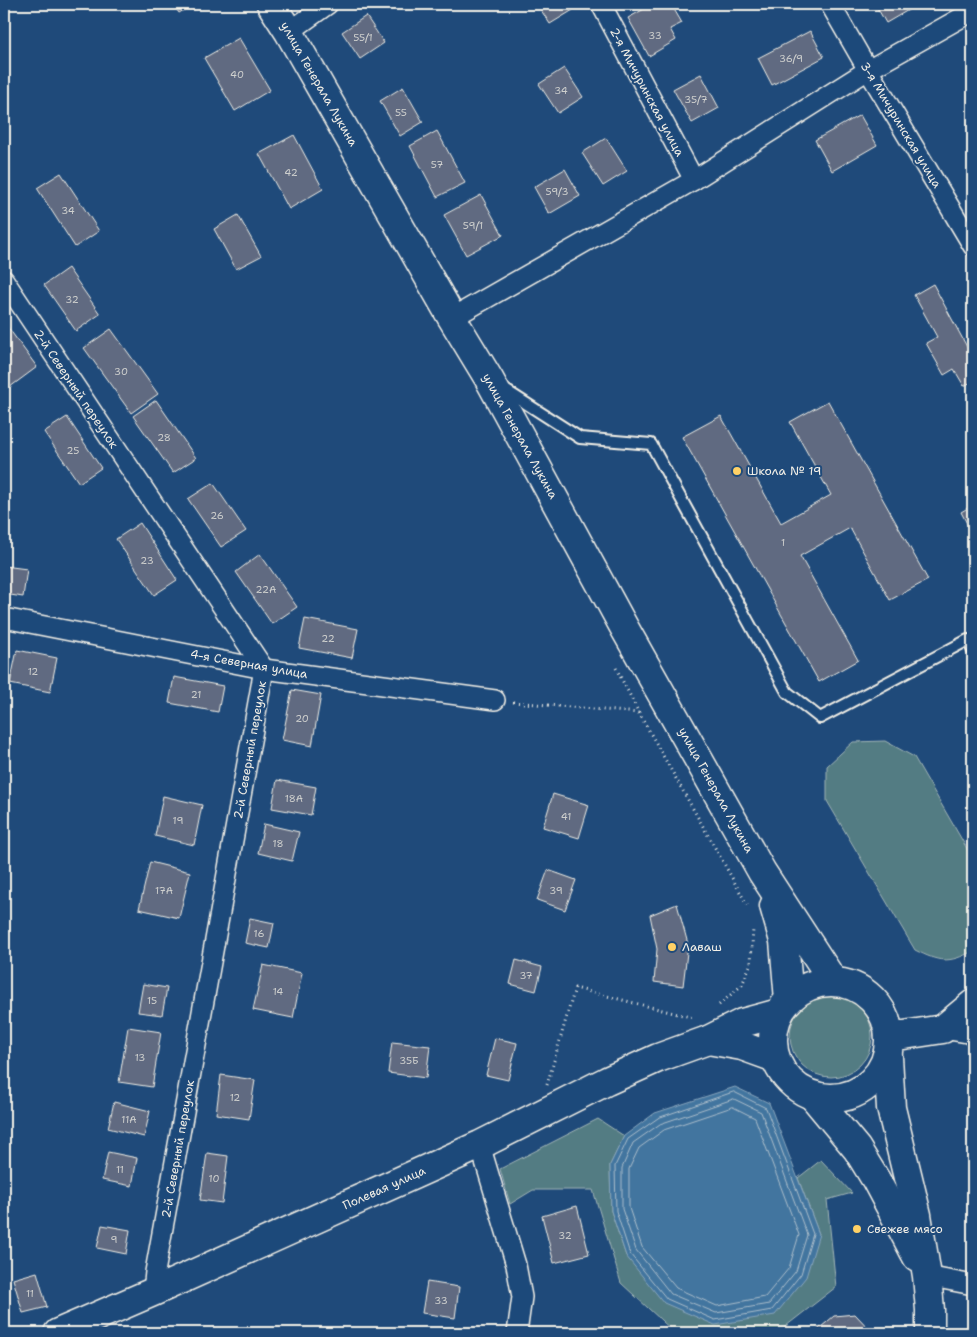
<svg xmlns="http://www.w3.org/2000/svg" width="977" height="1337" font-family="'Shantell Sans',sans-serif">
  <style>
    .green { fill: #527b83; stroke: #a3b6b6 }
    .water { fill: #42749f; stroke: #89a6bc }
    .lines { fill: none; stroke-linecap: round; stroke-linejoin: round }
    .shore { stroke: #adbfcb; stroke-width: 1 }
    .building { fill: #606b81; stroke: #f4f1e8 }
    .lane-casing { stroke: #f4f1e8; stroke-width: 14 }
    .street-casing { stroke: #f4f1e8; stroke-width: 22 }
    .secondary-casing { stroke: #f4f1e8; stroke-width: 31 }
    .path { stroke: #f4f1e8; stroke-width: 3; stroke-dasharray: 1 4; stroke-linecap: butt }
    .lane { stroke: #1f4a7a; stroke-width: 10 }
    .street { stroke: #1f4a7a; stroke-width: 19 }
    .secondary { stroke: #1f4a7a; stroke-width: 28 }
    .poi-dot { fill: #ffd166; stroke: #1f4a7a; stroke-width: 2 }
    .labels { text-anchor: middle; stroke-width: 4; stroke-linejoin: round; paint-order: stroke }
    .number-label { font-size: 10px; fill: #cfd0ce }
    .street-label { font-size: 12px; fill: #f4f1e8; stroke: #1f4a7a }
    .poi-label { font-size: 12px; fill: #f4f1e8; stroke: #1f4a7a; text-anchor: start }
  </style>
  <rect width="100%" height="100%" fill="#1f4a7a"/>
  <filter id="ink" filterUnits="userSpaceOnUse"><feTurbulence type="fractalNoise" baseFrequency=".02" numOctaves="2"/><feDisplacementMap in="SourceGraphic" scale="10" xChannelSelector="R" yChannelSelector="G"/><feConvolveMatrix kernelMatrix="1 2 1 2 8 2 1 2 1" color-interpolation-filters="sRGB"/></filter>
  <g filter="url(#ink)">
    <g class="green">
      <path d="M 885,741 L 914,757 L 973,859 L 973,951 C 948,964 939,962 915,950 L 827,801 L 827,766 L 853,742 Z"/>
      <circle cx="831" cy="1036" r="41"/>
      <polygon points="598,1119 624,1136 610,1165 611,1211 626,1256 819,1234 798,1178 821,1160 852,1193 827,1200 836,1287 777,1333 675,1333 621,1283 593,1190 533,1190 510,1204 500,1169"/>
    </g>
    <polygon class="water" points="735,1087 769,1103 819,1234 806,1277 775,1315 715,1325 664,1303 626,1256 611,1211 610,1165 624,1136 655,1113"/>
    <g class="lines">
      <g class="shore">
        <polygon points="734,1092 766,1108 813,1234 801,1274 772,1310 715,1320 667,1299 630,1254 616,1211 615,1166 628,1139 658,1118"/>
        <polygon points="734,1099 761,1112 807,1235 796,1271 769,1304 716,1313 671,1294 636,1250 622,1209 622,1168 633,1143 660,1124"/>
        <polygon points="733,1107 755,1118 799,1235 789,1268 765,1297 717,1306 676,1288 642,1247 629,1208 629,1169 639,1148 664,1130"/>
      </g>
    </g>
    <g class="building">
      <polygon points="173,4 194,4 179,13"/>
      <polygon points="537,4 569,4 573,10 550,24"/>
      <polygon points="653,4 656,4 659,10 671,4 682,23 670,29 676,40 649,56 628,18"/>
      <polygon points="875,4 907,4 910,9 886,23"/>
      <polygon points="366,16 384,43 360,59 342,32"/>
      <polygon points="810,31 824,57 772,85 758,58"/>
      <polygon points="239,38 270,90 235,111 204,58"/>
      <polygon points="564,68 583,97 558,113 539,84"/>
      <polygon points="701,74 719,108 692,123 673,89"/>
      <polygon points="403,87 423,122 400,136 380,101"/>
      <polygon points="860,115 877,145 832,171 815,140"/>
      <polygon points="437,131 465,183 437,197 410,146"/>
      <polygon points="294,135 323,189 289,209 259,154"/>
      <polygon points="606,138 627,171 603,186 582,153"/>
      <polygon points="565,169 580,196 549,214 534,187"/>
      <polygon points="61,173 99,231 75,247 37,188"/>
      <polygon points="481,195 503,235 466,255 444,215"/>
      <polygon points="238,215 261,256 236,269 214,229"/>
      <polygon points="68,268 100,314 76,331 44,285"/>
      <polygon points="933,284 973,358 973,381 964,386 954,369 944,375 926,343 937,337 914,295"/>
      <polygon points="4,322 37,367 10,387 4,378"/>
      <polygon points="111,329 158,394 131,413 84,348"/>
      <polygon points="156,400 196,458 173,473 133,416"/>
      <polygon points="828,401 928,580 890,600 850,528 800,556 858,660 819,682 682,437 721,416 781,523 831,495 790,422"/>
      <polygon points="67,417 101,468 79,483 44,432"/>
      <polygon points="213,483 246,531 221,547 188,499"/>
      <polygon points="973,505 973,535 961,512"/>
      <polygon points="140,523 177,580 154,595 116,539"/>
      <polygon points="260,554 297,607 272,624 236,572"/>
      <polygon points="4,566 27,569 23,597 4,594"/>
      <polygon points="305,619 358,629 352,658 299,648"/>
      <polygon points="17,650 57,658 50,692 10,684"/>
      <polygon points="174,677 223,686 218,712 169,703"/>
      <polygon points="292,690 321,695 312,746 282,740"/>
      <polygon points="277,780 316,787 311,815 272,808"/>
      <polygon points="553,794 589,805 579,838 543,827"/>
      <polygon points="163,796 202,805 194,845 155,836"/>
      <polygon points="264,824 299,832 292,861 258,853"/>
      <polygon points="150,862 190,872 179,918 139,909"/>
      <polygon points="548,870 576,880 565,910 537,900"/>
      <polygon points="677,904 688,944 683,986 654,982 657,949 650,915"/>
      <polygon points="250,918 274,923 269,948 245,943"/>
      <polygon points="516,960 542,967 536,991 510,984"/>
      <polygon points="263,965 302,973 293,1018 253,1010"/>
      <polygon points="143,984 167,988 162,1015 138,1012"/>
      <polygon points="128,1027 161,1032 152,1087 119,1082"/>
      <polygon points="495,1038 517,1043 508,1080 486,1075"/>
      <polygon points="392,1042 430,1046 426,1078 388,1073"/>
      <polygon points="221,1075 255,1080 249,1119 216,1114"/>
      <polygon points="114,1102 150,1111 144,1137 108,1128"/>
      <polygon points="108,1152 137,1158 132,1186 102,1180"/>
      <polygon points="207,1153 228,1156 222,1203 200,1200"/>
      <polygon points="577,1206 589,1254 554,1263 542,1216"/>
      <polygon points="102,1225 130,1230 126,1254 97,1248"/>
      <polygon points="37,1272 47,1307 23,1313 13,1279"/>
      <polygon points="427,1282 459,1287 455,1318 422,1313"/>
      <polygon points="855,1314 873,1333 814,1333 834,1316"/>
    </g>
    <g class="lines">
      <defs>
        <polyline id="lane" points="502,388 580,438 651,444 787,692 820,718 968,640 973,651"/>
        <g id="street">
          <polyline points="601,4 694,180"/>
          <polyline points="830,4 868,70 973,246"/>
          <polyline points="289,32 328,4"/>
          <polyline points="4,280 264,669 155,1272 153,1292"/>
          <polyline points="452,318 694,180 868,70 973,11"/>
          <polyline points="4,618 264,669 495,700"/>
          <polyline points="943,1029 973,1034"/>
          <polyline points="480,1145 516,1265 522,1297 517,1333"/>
          <polyline points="927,1276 973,1285"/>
        </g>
        <g id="secondary">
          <polyline points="271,4 289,32 452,318 489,379 625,629 762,872 833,981"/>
          <polyline points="774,906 784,941 789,1000"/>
          <circle cx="831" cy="1040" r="58"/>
          <polyline points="891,1037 943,1029 973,1004"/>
          <polyline points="708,1040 742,1046 775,1058"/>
          <polyline points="888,1057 891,1108 917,1215 927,1276 930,1310 930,1333"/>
          <polyline points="813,1096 857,1149 876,1180 917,1257"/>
          <polyline points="58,1333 153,1292 480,1145 607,1081 658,1058 708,1040 742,1023 779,1013"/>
        </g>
      </defs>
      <use href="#lane" class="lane-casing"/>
      <use href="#street" class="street-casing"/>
      <use href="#secondary" class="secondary-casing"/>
      <g class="path">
        <polyline points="616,668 639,713 749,908"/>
        <polyline points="513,702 639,713"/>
        <polyline points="858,977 877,989 897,1012"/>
        <polyline points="719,1005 742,985 751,963 753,929"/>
        <polyline points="547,1085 575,988 694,1018"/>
      </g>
      <use href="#lane" class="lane"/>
      <use href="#street" class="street"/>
      <use href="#secondary" class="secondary"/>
    </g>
  </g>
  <g class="poi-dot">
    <circle cx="737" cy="471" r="5"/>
    <circle cx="672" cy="947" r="5"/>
    <circle cx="857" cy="1229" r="5"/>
  </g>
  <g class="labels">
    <g class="number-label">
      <text x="655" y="39">33</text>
      <text x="363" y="41">55/1</text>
      <text x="791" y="62">36/9</text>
      <text x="237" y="78">40</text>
      <text x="561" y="94">34</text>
      <text x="696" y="103">35/7</text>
      <text x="401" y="116">55</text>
      <text x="437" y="168">57</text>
      <text x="291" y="176">42</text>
      <text x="557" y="195">59/3</text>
      <text x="68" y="214">34</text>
      <text x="473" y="229">59/1</text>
      <text x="72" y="303">32</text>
      <text x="121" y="375">30</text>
      <text x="164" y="441">28</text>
      <text x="73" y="454">25</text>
      <text x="217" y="519">26</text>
      <text x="783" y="546">1</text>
      <text x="147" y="564">23</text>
      <text x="266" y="593">22А</text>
      <text x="328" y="642">22</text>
      <text x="33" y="675">12</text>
      <text x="196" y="698">21</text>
      <text x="302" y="722">20</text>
      <text x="294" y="802">18А</text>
      <text x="566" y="820">41</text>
      <text x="178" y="824">19</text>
      <text x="278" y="847">18</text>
      <text x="164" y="894">17А</text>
      <text x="556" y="894">39</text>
      <text x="259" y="937">16</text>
      <text x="526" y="979">37</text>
      <text x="278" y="995">14</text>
      <text x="152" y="1004">15</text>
      <text x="140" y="1061">13</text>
      <text x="409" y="1064">35Б</text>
      <text x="235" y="1101">12</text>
      <text x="129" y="1123">11А</text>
      <text x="120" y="1173">11</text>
      <text x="214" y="1182">10</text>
      <text x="565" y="1239">32</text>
      <text x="114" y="1243">9</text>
      <text x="30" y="1297">11</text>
      <text x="441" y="1304">33</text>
    </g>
    <g class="street-label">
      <text transform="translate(319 84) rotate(60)" y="4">улица Генерала Лукина</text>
      <text transform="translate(647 92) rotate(62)" y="4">2-я Мичуринская улица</text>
      <text transform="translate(901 125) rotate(59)" y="4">3-я Мичуринская улица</text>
      <text transform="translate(76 389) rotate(56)" y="4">2-й Северный переулок</text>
      <text transform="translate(520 436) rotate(61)" y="4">улица Генерала Лукина</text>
      <text transform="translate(249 664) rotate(10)" y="4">4-я Северная улица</text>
      <text transform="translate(250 750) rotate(-80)" y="4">2-й Северный переулок</text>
      <text transform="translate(716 790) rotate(61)" y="4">улица Генерала Лукина</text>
      <text transform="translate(178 1149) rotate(-80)" y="4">2-й Северный переулок</text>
      <text transform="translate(384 1188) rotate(-24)" y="4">Полевая улица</text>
    </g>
    <g class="poi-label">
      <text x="747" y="475">Школа № 19</text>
      <text x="682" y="951">Лаваш</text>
      <text x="867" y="1233">Свежее мясо</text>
    </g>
  </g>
  <rect width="977" height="1337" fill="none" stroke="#1f4a7a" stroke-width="20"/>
  <rect x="10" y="10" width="957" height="1317" fill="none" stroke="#f4f1e8" stroke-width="2" filter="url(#ink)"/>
</svg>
